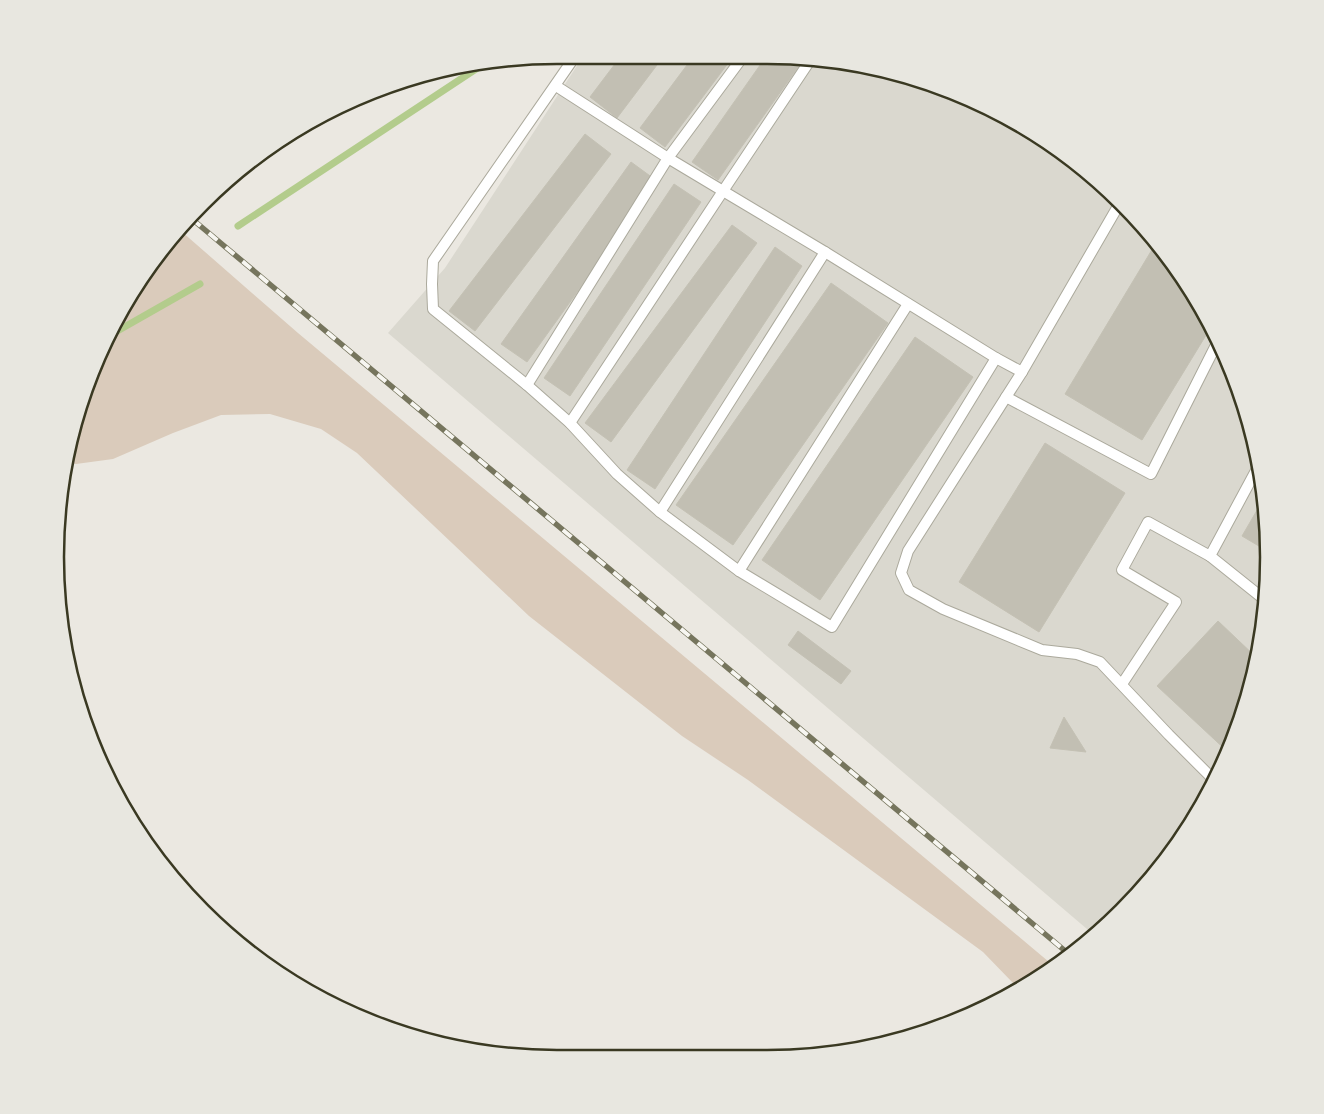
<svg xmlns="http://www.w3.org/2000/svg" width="1324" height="1114" font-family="Rubik,sans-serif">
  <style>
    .built { fill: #dad8cf }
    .green { fill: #dacbbb }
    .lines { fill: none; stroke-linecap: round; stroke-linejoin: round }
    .stream { stroke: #b3cc8c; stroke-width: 7 }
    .building { fill: #c2bfb3; stroke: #c4c1b4 }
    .service-casing { stroke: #aba99c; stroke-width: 12 }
    .service { stroke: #fff; stroke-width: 10 }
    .rail-casing { stroke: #76755d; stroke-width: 5.5 }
    .rail { stroke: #f7f6f1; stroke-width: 4; stroke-dasharray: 11; stroke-linecap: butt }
    .rim { fill: none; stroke: #3a3922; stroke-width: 2.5 }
  </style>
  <rect width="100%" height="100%" fill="#ebe8e1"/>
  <polygon class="built" points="584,55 832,59 897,72 989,107 1046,140 1122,202 1184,278 1231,365 1259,459 1269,557 1259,655 1231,749 1185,836 1122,912 1094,935 388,333 445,268"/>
  <polygon class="green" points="181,231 298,333 1055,967 1046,974 1017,990 1013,983 983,952 748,780 682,736 529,616 357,453 321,429 270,414 221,415 173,433 113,459 76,464 68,463 82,396 139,278"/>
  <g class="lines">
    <g class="stream">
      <polyline points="238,226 482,65"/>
      <polyline points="112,334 200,284"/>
    </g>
  </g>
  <g class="building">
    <polygon points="621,56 663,57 617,118 590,97"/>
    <polygon points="693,57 732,58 665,147 640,128"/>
    <polygon points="765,58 804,59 718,180 692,162"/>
    <polygon points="585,134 611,154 475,331 449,311"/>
    <polygon points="631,162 657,181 527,362 501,344"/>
    <polygon points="674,184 701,202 570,396 544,378"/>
    <polygon points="732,225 757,243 611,442 585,423"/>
    <polygon points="1156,243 1184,278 1211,327 1142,440 1065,394"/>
    <polygon points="775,247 802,266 655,489 627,470"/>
    <polygon points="831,283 888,323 733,545 676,505"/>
    <polygon points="915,337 973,377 820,600 762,560"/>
    <polygon points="1045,443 1125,493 1039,632 959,582"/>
    <polygon points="1263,500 1269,552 1242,536"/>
    <polygon points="1218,621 1258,659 1229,753 1157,686"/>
    <polygon points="798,631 851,671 841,684 788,645"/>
    <polygon points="1064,717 1086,752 1050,748"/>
  </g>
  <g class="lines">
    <defs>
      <g id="service">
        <polyline points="576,55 433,261 432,284 433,309 527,385 570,423 617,474 660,512 739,571 832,627 996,358"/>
        <polyline points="811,59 723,191 825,252 996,358 1022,372 908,551 901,573 909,590 943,609 1042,650 1077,654 1100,662 1169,735 1214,780"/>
        <polyline points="556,86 668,158 723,191 570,423"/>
        <polyline points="1022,372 1121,201"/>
        <polyline points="527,385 668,158 742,58"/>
        <polyline points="1006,397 1151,474 1218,341"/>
        <polyline points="1260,463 1210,556 1265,600"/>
        <polyline points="660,512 825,252"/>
        <polyline points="739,571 908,304"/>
        <polyline points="1122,684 1176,602 1122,570 1148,522 1210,556"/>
      </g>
    </defs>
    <use href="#service" class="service-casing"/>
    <use href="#service" class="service"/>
    <defs>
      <polyline id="rail" points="192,219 1070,955"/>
    </defs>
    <use href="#rail" class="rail-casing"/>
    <use href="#rail" class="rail"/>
  </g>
  <path d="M0 0H1324V1114H0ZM557 64H767A493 493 0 0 1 1260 557V557A493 493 0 0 1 767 1050H557A493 493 0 0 1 64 557V557A493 493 0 0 1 557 64Z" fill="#e8e7e0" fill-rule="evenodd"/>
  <path class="rim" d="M557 64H767A493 493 0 0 1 1260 557V557A493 493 0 0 1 767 1050H557A493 493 0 0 1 64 557V557A493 493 0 0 1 557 64Z"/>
</svg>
